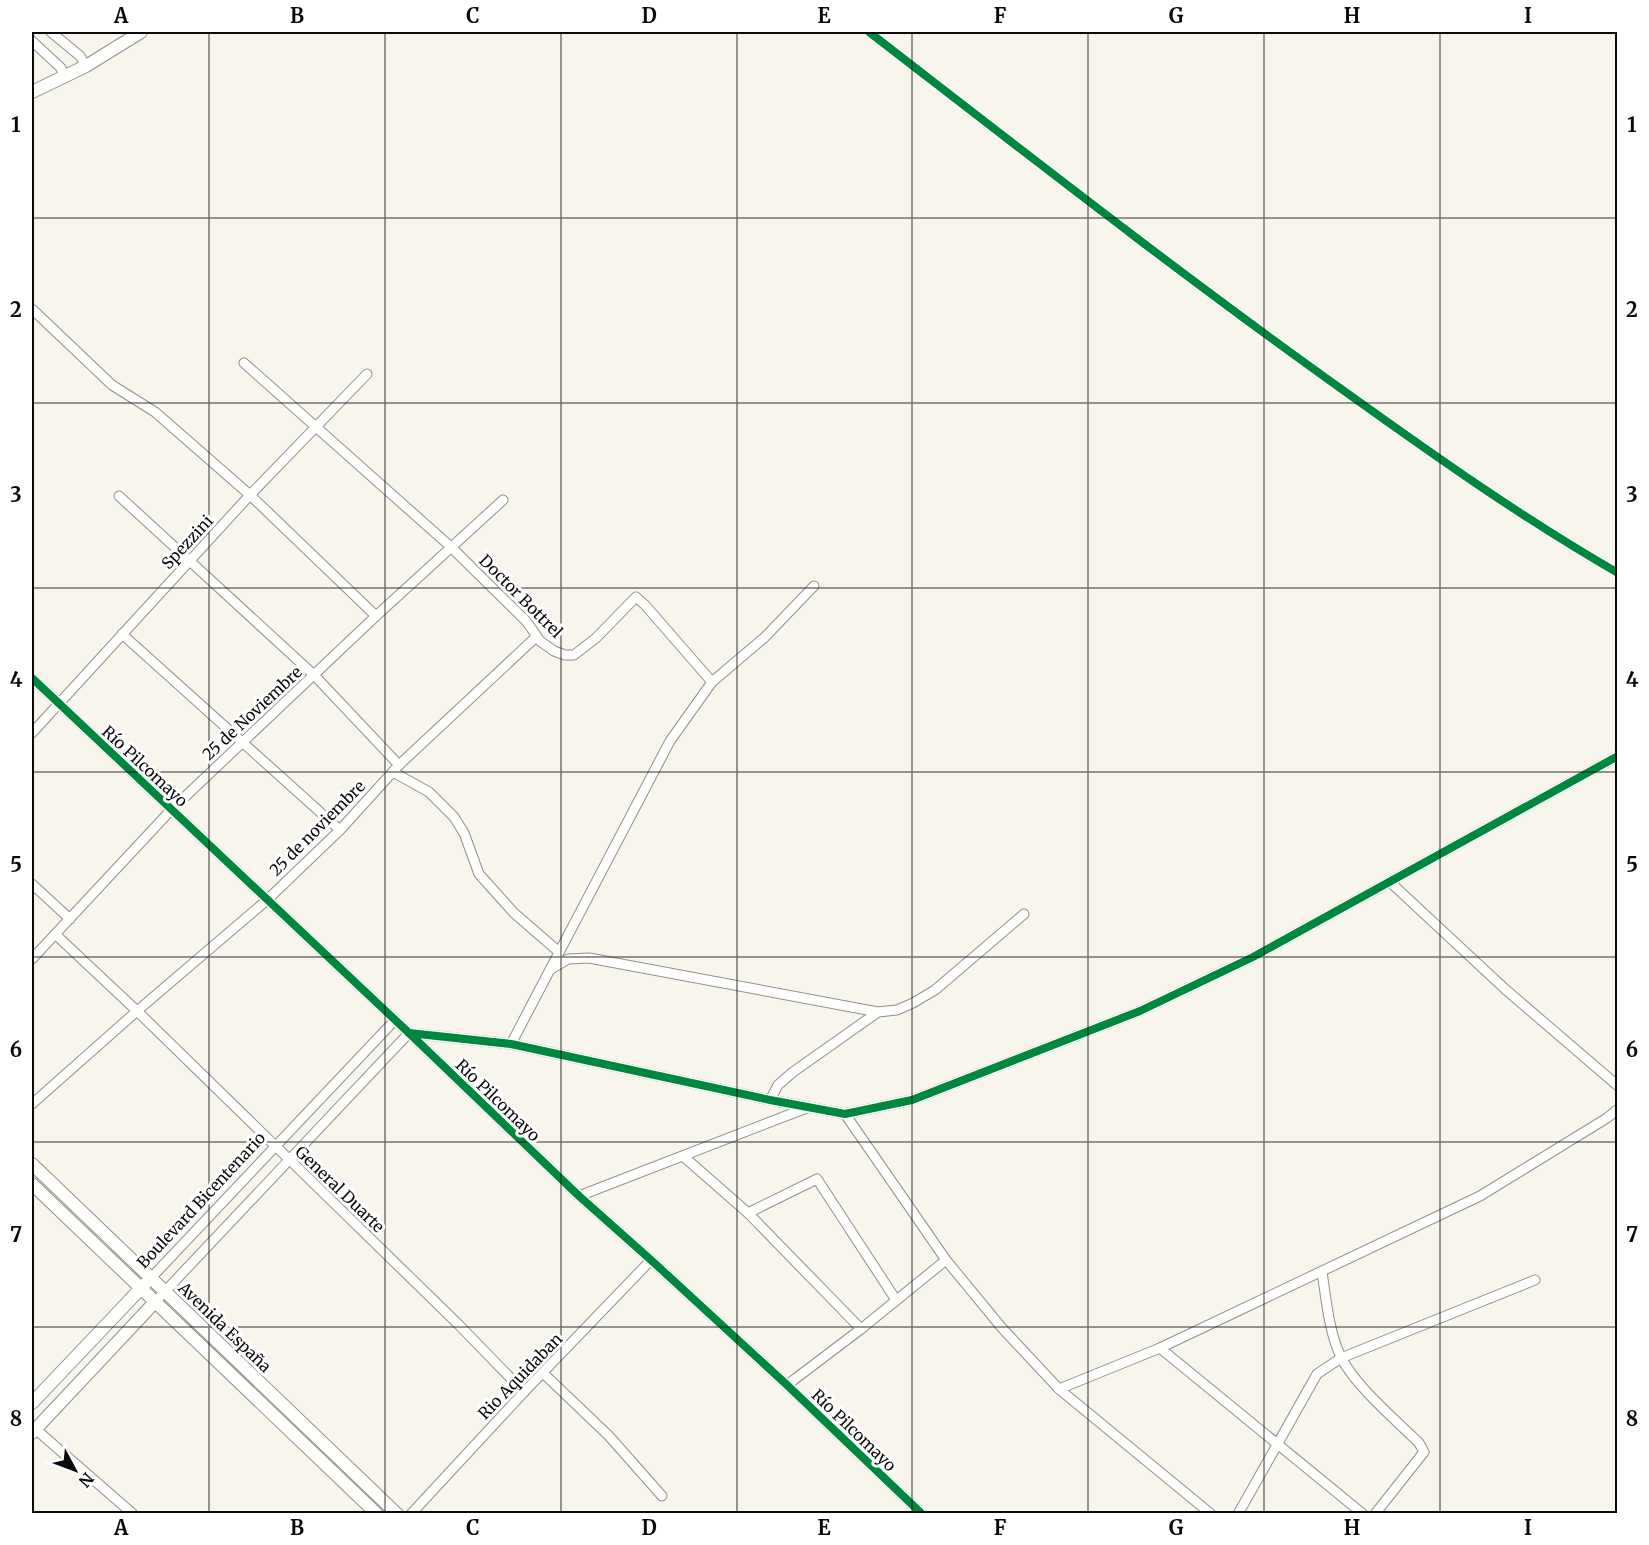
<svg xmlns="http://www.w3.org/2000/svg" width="1649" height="1545" font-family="Merriweather,serif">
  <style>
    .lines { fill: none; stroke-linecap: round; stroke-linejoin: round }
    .minor-casing { stroke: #91908c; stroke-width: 11 }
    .tertiary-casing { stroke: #91908c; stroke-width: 14 }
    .minor { stroke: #fefefc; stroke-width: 9 }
    .tertiary { stroke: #fefefc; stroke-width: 12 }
    .cycleway-casing { stroke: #fff; stroke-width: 11 }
    .cycleway { stroke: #00873e; stroke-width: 8 }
    .grid { fill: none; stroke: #0a0a0a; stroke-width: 1.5; stroke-opacity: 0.55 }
    .labels { text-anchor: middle; stroke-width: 6; stroke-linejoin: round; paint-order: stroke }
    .street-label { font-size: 16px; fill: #0a0a0a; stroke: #fff }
    .neatline { fill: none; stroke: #0a0a0a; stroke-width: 2 }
    .grid-label { font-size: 20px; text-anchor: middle; font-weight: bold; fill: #0a0a0a }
  </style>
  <rect width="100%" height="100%" fill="#f8f5ed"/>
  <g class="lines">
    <defs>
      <g id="minor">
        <polyline points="51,32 80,56 86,66"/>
        <polyline points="32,41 61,68 64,77"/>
        <polyline points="32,309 112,385 155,412 250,495 376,616"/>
        <polyline points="244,363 451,547 527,622 540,641 554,651 565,655 574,655 596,638 636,597 645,605 712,682"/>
        <polyline points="119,496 314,675 399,765"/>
        <polyline points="122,634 340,830"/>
        <polyline points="32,678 409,1033 579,1196 651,1260 787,1385 922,1514"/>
        <polyline points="32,733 250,495 367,374"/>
        <polyline points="393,772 429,792 454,817 464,833 479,874 514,913 559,952"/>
        <polyline points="1390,882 1505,989 1618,1086"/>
        <polyline points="32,884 70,919"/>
        <polyline points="55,934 137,1011 459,1325 524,1392"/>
        <polyline points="32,959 172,809 376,616 503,500"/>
        <polyline points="551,969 568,959 589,958 878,1012"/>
        <polyline points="409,1033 511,1044 770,1100 845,1114 912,1100 1140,1011 1253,957 1618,756"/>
        <polyline points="511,1044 670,741 712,682 765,637 814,586"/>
        <polyline points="770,1100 778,1085 793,1072 878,1012 897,1010 913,1003 935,990 1024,914"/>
        <polyline points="32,1104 137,1011 267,900 340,830 399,765 536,637"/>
        <polyline points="845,1114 946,1260 1002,1328 1059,1389 1211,1514"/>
        <polyline points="683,1156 748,1213 861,1329"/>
        <polyline points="579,1196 809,1107"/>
        <polyline points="748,1213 817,1179 896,1300"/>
        <path d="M 1322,1272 C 1326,1298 1329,1333 1341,1357 C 1355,1386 1396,1420 1419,1443 L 1424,1452 L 1375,1514"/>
        <polyline points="150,1279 395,1020"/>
        <polyline points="155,1302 409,1033"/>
        <polyline points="1160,1348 1363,1514"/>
        <polyline points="543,1373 609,1436 662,1496"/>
        <polyline points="787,1385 861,1329 946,1260"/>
        <polyline points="1059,1389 1160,1348 1480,1196 1607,1118 1618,1109"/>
        <polyline points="32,1426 133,1514"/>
        <polyline points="411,1514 524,1392 651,1260"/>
        <polyline points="1238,1514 1317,1374 1341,1358 1535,1280"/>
      </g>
      <g id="tertiary">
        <polyline points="32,92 86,66 141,32"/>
        <polyline points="32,1164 397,1514"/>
        <polyline points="32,1184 377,1514"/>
        <polyline points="32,1403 145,1284"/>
        <polyline points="32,1433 155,1302"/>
      </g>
    </defs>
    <use href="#minor" class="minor-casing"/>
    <use href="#tertiary" class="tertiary-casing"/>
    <use href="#minor" class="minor"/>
    <use href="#tertiary" class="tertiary"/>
    <defs>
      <g id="cycleway">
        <path d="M 869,32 C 1027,154 1184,277 1347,393 C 1435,456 1524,519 1618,573"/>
        <polyline points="32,678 409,1033 579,1196 651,1260 787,1385 922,1514"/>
        <polyline points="409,1033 511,1044 770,1100 845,1114 912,1100 1140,1011 1253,957 1618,756"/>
      </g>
    </defs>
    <use href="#cycleway" class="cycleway-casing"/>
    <use href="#cycleway" class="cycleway"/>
  </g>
  <path class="grid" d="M 209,32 L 209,1514M 385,32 L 385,1514M 561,32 L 561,1514M 737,32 L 737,1514M 912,32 L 912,1514M 1088,32 L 1088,1514M 1264,32 L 1264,1514M 1440,32 L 1440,1514M 32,218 L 1618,218M 32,403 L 1618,403M 32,588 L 1618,588M 32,772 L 1618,772M 32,957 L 1618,957M 32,1142 L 1618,1142M 32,1327 L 1618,1327"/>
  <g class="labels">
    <g class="street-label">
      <text transform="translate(187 542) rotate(-47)" y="6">Spezzini</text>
      <text transform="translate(521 596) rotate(45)" y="6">Doctor Bottrel</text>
      <text transform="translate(252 713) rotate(-43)" y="6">25 de Noviembre</text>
      <text transform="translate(145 766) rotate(43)" y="6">Río Pilcomayo</text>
      <text transform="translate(317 828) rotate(-45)" y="6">25 de noviembre</text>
      <text transform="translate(498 1100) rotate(44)" y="6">Río Pilcomayo</text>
      <text transform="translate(340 1189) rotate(44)" y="6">General Duarte</text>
      <text transform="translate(201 1200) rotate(-47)" y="6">Boulevard Bicentenario</text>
      <text transform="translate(225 1327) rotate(44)" y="6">Avenida España</text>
      <text transform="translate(520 1376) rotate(-46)" y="6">Rio Aquidaban</text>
      <text transform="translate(854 1430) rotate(44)" y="6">Río Pilcomayo</text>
    </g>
  </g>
  <rect width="1649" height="1545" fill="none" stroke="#ffffff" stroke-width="66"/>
  <g transform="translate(75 1470) rotate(131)" stroke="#ffffff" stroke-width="4.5" paint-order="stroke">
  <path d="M0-4.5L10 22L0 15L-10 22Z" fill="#0a0a0a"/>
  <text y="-9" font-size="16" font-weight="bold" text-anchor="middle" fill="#0a0a0a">N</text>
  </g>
  <rect x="33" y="33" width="1583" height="1479" class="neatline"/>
  <g class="grid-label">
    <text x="121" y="23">A</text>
    <text x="297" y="23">B</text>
    <text x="473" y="23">C</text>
    <text x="649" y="23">D</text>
    <text x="824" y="23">E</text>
    <text x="1000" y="23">F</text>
    <text x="1176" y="23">G</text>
    <text x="1352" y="23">H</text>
    <text x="1528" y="23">I</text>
    <text x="16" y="132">1</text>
    <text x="1632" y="132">1</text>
    <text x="16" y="317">2</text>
    <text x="1632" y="317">2</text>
    <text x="16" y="502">3</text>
    <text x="1632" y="502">3</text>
    <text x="16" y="687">4</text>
    <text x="1632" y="687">4</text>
    <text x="16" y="872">5</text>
    <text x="1632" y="872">5</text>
    <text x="16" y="1057">6</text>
    <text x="1632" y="1057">6</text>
    <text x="16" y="1242">7</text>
    <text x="1632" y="1242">7</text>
    <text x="16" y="1426">8</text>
    <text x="1632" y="1426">8</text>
    <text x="121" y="1535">A</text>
    <text x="297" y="1535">B</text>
    <text x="473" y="1535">C</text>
    <text x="649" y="1535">D</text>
    <text x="824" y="1535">E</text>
    <text x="1000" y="1535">F</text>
    <text x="1176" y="1535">G</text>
    <text x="1352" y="1535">H</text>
    <text x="1528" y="1535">I</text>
  </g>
</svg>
